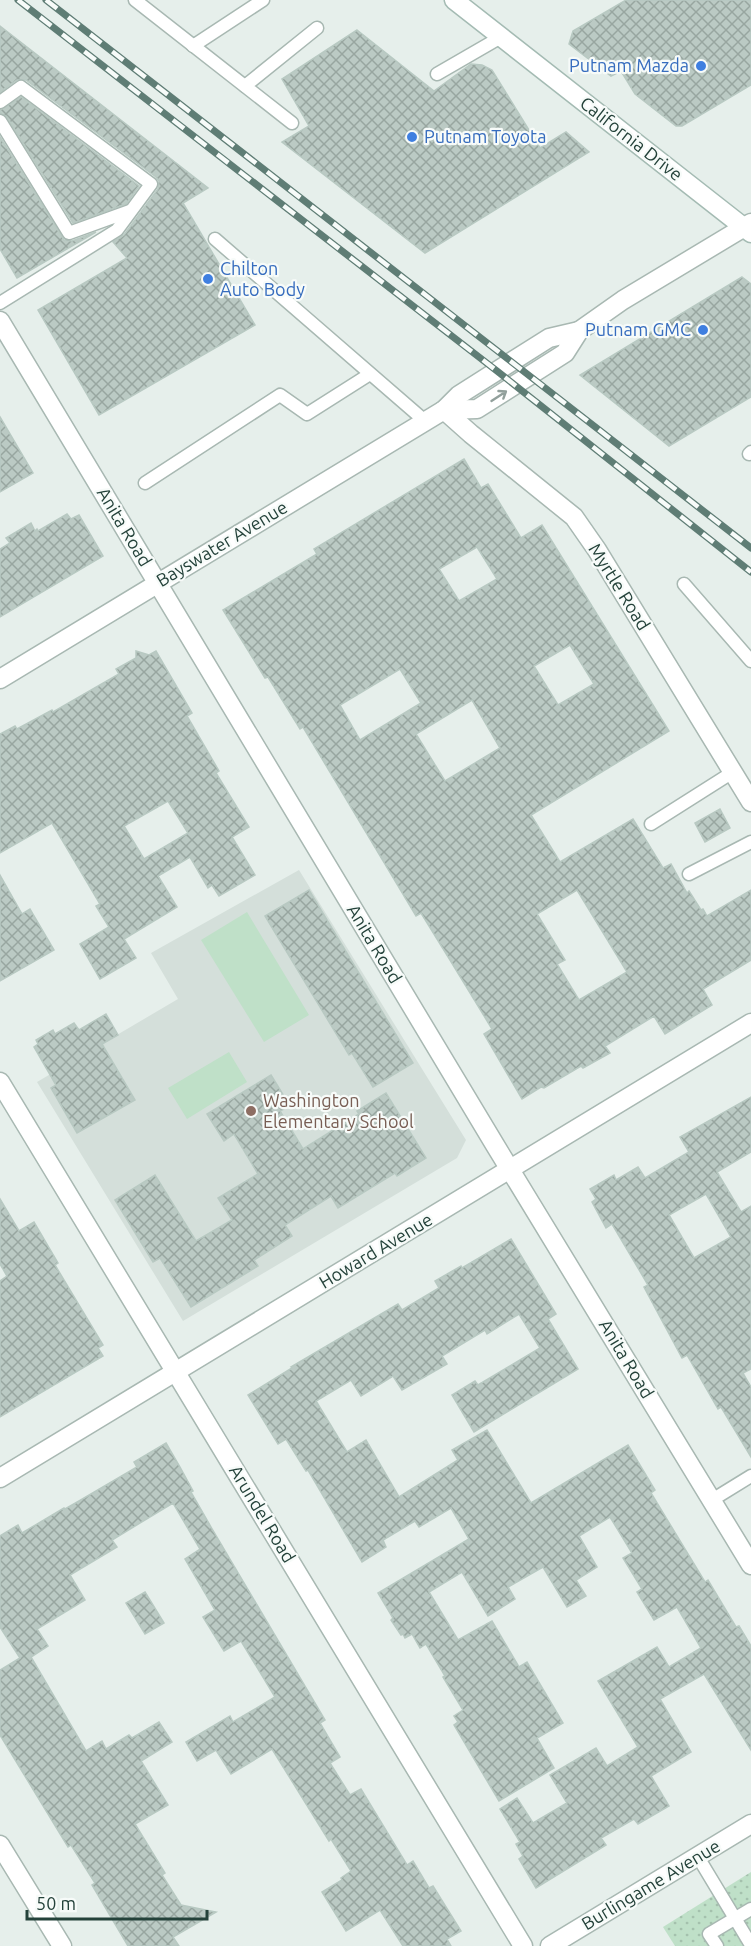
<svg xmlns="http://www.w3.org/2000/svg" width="751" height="1946" font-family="Ubuntu,sans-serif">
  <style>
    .built { fill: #d4dfda }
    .park { fill: url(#park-dots) }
    .pitch { fill: #bfe0c8 }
    .building { fill: url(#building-cross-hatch); stroke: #b8c9c2; stroke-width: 1.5; fill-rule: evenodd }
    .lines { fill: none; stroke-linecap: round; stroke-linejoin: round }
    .service-casing { stroke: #a8b8b2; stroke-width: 15 }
    .minor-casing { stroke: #a8b8b2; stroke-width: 21 }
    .tertiary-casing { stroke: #a8b8b2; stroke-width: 21 }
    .secondary-casing { stroke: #a4bbb3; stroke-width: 21 }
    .service { stroke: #fff; stroke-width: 12 }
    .minor { stroke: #fff; stroke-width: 18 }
    .tertiary { stroke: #fff; stroke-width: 18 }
    .secondary { stroke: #fff; stroke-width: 18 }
    .rail-casing { stroke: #5f7d75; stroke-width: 7 }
    .rail { stroke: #f7fbf9; stroke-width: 4.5; stroke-dasharray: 14; stroke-linecap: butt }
    .oneway { stroke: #92a09c }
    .shop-dot { fill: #3f7fe0; stroke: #f7fbf9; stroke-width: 2 }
    .education-dot { fill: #8d6e63; stroke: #f7fbf9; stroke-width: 2 }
    .labels { text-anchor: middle; stroke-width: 4.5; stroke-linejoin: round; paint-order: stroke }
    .shop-label { font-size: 18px; fill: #366cbe; stroke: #f7fbf9; text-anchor: end }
    .street-label { font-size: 18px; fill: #24423a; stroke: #f7fbf9 }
    .education-label { font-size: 18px; fill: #785e54; stroke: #f7fbf9; text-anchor: start }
  </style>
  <defs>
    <pattern id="park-dots" width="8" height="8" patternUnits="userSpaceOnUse" patternTransform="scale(1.5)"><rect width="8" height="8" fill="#bfe0c8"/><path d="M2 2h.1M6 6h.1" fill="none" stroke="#a4c1ad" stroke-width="1.8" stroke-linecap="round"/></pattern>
    <pattern id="building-cross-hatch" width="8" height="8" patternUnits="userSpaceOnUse" patternTransform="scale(1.5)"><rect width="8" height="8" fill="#bbcac4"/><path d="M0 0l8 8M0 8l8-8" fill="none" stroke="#98a6a0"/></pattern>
  </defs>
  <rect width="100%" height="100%" fill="#e6efeb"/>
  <polygon class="built" points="299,870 466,1140 457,1158 183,1321 37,1082 178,999 151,953"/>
  <polygon class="park" points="751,1872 751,1946 675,1946 663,1927"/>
  <g class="pitch">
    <polygon points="247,912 309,1015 264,1042 201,940"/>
    <polygon points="229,1052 247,1082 187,1119 168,1088"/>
  </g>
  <g class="building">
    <polygon points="626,0 751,0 751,85 682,126 676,126 635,94 621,71 611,76 569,44 573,31"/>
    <polygon points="0,26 208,188 183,203 255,325 99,415 38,310 127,258 113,242 124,235 158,189 159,181 156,177 26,80 17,80 0,92"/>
    <polygon points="357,30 434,91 471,64 482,65 492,70 540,148 566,132 589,152 425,253 282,142 309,126 282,79"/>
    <polygon points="21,97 139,186 126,204 73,223 7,117 0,113 0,110"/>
    <polygon points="0,137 64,240 72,241 96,232 17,278 0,249"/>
    <polygon points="742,277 751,284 751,397 669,446 580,375"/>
    <polygon points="0,417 33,473 0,492"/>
    <path d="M 464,459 L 481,488 L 488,484 L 521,538 L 542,525 L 669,731 L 531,815 L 560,862 L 633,819 L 663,868 L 671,864 L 687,893 L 689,891 L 701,910 L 703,909 L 707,916 L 751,890 L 751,960 L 703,989 L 712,1005 L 665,1034 L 654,1016 L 605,1046 L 610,1053 L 583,1068 L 581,1066 L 544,1088 L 541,1087 L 522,1099 L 484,1034 L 492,1029 L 450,960 L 421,913 L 416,916 L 303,727 L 300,729 L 268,677 L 265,678 L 223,610 L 317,554 L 314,549 ZM 477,547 L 497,579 L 459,601 L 439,569 ZM 570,645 L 594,684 L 558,705 L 534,666 ZM 400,669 L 421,703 L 360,740 L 340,705 ZM 472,700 L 500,748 L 445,781 L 416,734 ZM 577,890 L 627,972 L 579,1000 L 557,964 L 565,960 L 537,914 Z"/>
    <polygon points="67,514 71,519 79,515 103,556 0,617 0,549 10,543 6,538 31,523 35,531 37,529 38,531"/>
    <path d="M 136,651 L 149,655 L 156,651 L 192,713 L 187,716 L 219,771 L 216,773 L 249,827 L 232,837 L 255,875 L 219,896 L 212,885 L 208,888 L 190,857 L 158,876 L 177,907 L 124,939 L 136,958 L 100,979 L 80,944 L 109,927 L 96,906 L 100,904 L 52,823 L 0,853 L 0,734 L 15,726 L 17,729 L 52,710 L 53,712 L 119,674 L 116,669 L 136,658 ZM 168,801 L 188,833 L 144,859 L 124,826 Z"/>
    <polygon points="720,809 730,828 705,842 695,823"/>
    <polygon points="0,875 22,914 30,909 54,950 0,981"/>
    <polygon points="309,890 413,1063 373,1087 352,1053 349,1055 265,916"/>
    <polygon points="106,1014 118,1035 102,1044 135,1100 77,1133 51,1088 56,1085 34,1047 38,1044 36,1040 53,1030 55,1034 74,1023 79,1030"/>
    <polygon points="271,1075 290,1106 280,1111 303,1149 359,1114 357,1111 386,1093 426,1158 397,1176 395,1173 338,1208 331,1196 285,1225 292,1236 254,1260 258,1266 191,1307 160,1258 153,1262 115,1200 155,1175 196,1241 232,1220 218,1198 258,1174 234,1134 224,1141 207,1114"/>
    <path d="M 751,1097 L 751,1152 L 717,1172 L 741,1212 L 751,1206 L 751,1369 L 743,1373 L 751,1387 L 751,1457 L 721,1407 L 718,1409 L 687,1355 L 682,1358 L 644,1287 L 648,1285 L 612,1224 L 606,1228 L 592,1202 L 596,1199 L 590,1189 L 614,1175 L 616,1180 L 638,1167 L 645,1178 L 689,1152 L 680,1137 ZM 706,1194 L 731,1237 L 694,1258 L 669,1215 Z"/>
    <polygon points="0,1199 19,1231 34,1222 58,1263 55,1265 103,1345 98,1348 103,1356 0,1417 0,1281 7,1276 0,1264"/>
    <polygon points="511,1239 556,1314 548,1319 578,1369 474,1432 452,1395 475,1381 478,1385 540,1348 519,1314 487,1334 485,1330 442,1356 447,1364 402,1390 393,1376 361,1396 351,1380 316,1401 347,1452 366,1440 399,1497 458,1460 452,1450 487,1430 531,1503 628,1445 655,1490 651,1493 705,1582 708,1580 736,1627 739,1626 751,1646 751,1750 704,1674 660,1699 691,1752 651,1776 669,1806 638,1824 634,1819 601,1838 606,1845 536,1888 519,1859 523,1856 516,1844 520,1842 500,1809 517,1798 533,1823 567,1803 550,1775 596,1748 607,1766 638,1747 598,1681 657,1647 669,1667 701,1648 677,1607 654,1620 637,1592 642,1589 623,1558 632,1553 610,1517 579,1536 597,1567 576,1580 586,1596 567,1607 543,1567 508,1587 515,1599 488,1616 462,1572 429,1592 458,1640 492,1621 519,1667 527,1662 563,1723 537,1738 554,1768 499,1801 454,1725 458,1722 454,1716 463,1710 443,1677 445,1676 426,1644 420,1648 412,1634 405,1638 403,1634 401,1635 391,1620 393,1618 378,1593 469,1539 451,1508 419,1527 415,1521 383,1540 386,1547 362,1562 308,1470 306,1471 286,1439 278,1444 248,1395 292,1368 291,1367 398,1304 402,1310 439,1288 435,1281 461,1266 462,1268"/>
    <polygon points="166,1443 180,1467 193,1491 191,1492 211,1527 325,1720 320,1723 340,1757 330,1763 350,1795 361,1789 407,1865 413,1861 429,1888 433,1886 461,1931 447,1939 451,1946 403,1946 380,1910 346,1931 322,1892 342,1880 341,1878 351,1871 331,1839 329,1841 272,1749 231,1774 216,1750 197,1761 186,1742 230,1716 233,1722 275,1697 241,1641 224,1651 203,1617 215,1610 185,1559 200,1549 173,1503 112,1540 117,1547 70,1575 85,1600 37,1629 48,1646 31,1657 86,1751 102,1741 106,1749 129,1735 132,1738 159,1722 172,1742 141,1761 168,1805 135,1824 165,1873 162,1875 181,1905 216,1912 173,1937 179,1946 128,1946 92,1885 95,1883 71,1845 68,1847 0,1735 0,1670 20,1658 0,1627 0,1536 18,1525 22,1533 64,1508 65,1509 79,1501 137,1467 134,1462"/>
    <polygon points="145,1592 164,1623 145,1634 126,1603"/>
  </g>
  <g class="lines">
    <defs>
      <g id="service">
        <polyline points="135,0 292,123"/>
        <polyline points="193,46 263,0"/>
        <polyline points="437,74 501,37"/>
        <polyline points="245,86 317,28"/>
        <polyline points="0,102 21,87 151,184 117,230 0,303"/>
        <polyline points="0,121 69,233 130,211"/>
        <polyline points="215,239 425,421"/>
        <polyline points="749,454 751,452"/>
        <polyline points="145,483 280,395 307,414 370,374"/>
        <polyline points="684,584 751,661"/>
        <polyline points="651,824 733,772"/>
        <polyline points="689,874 751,842"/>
        <polyline points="712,1500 751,1476"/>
        <polyline points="698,1857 751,1945"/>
        <polyline points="717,1946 709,1934 751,1909"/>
      </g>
      <g id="minor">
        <polyline points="0,321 495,1145 751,1565"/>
        <polyline points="444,410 471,434 574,517 597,550 751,802"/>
        <polyline points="444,410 477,409 565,353 579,331 623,300 751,223"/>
        <polyline points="0,679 444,410 459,395 549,338 579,331"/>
        <polyline points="0,1082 523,1946"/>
        <polyline points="0,1845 62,1946"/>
        <polyline points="550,1946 751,1824"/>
      </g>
      <polyline id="tertiary" points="0,1478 751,1023"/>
      <polyline id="secondary" points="454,0 751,233"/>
    </defs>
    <use href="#service" class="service-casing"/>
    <use href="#minor" class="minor-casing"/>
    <use href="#tertiary" class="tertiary-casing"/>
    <use href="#secondary" class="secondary-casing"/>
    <use href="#service" class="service"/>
    <use href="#minor" class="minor"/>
    <use href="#tertiary" class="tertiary"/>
    <use href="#secondary" class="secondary"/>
    <defs>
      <g id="rail">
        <polyline points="18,0 497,371 751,572"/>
        <polyline points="46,0 751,548"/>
      </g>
    </defs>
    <use href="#rail" class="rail-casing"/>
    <use href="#rail" class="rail"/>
  </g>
  <defs><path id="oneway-shaft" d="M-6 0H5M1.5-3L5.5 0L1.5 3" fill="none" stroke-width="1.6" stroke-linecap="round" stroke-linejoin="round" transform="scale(1.5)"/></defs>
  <use class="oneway" href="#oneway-shaft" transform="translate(499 396) rotate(-33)"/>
  <g class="shop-dot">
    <circle cx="701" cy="66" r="6"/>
    <circle cx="412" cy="137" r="6"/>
    <circle cx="208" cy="279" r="6"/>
    <circle cx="703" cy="330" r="6"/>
  </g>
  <circle class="education-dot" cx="251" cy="1111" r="6"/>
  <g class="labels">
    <g class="shop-label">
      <text x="689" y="72">Putnam Mazda</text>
      <text x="424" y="143" text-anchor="start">Putnam Toyota</text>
      <text x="220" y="275" text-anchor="start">Chilton<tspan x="220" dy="21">Auto Body</tspan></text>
      <text x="691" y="336">Putnam GMC</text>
    </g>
    <g class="street-label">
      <text transform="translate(631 139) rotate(38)" y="6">California Drive</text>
      <text transform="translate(124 527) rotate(59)" y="6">Anita Road</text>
      <text transform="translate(222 544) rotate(-31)" y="6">Bayswater Avenue</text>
      <text transform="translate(619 587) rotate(58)" y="6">Myrtle Road</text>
      <text transform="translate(374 944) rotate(59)" y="6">Anita Road</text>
      <text transform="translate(376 1251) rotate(-31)" y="6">Howard Avenue</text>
      <text transform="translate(626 1359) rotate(59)" y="6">Anita Road</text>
      <text transform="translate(262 1514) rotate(59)" y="6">Arundel Road</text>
      <text transform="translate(651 1885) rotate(-31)" y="6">Burlingame Avenue</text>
    </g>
    <g class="education-label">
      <text x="263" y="1107">Washington<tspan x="263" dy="21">Elementary School</tspan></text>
    </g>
  </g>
  <path d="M27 1910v9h180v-9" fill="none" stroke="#24423a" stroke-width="3"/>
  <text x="36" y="1910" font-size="18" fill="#24423a" stroke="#f7fbf9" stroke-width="4.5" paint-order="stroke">50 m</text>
</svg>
